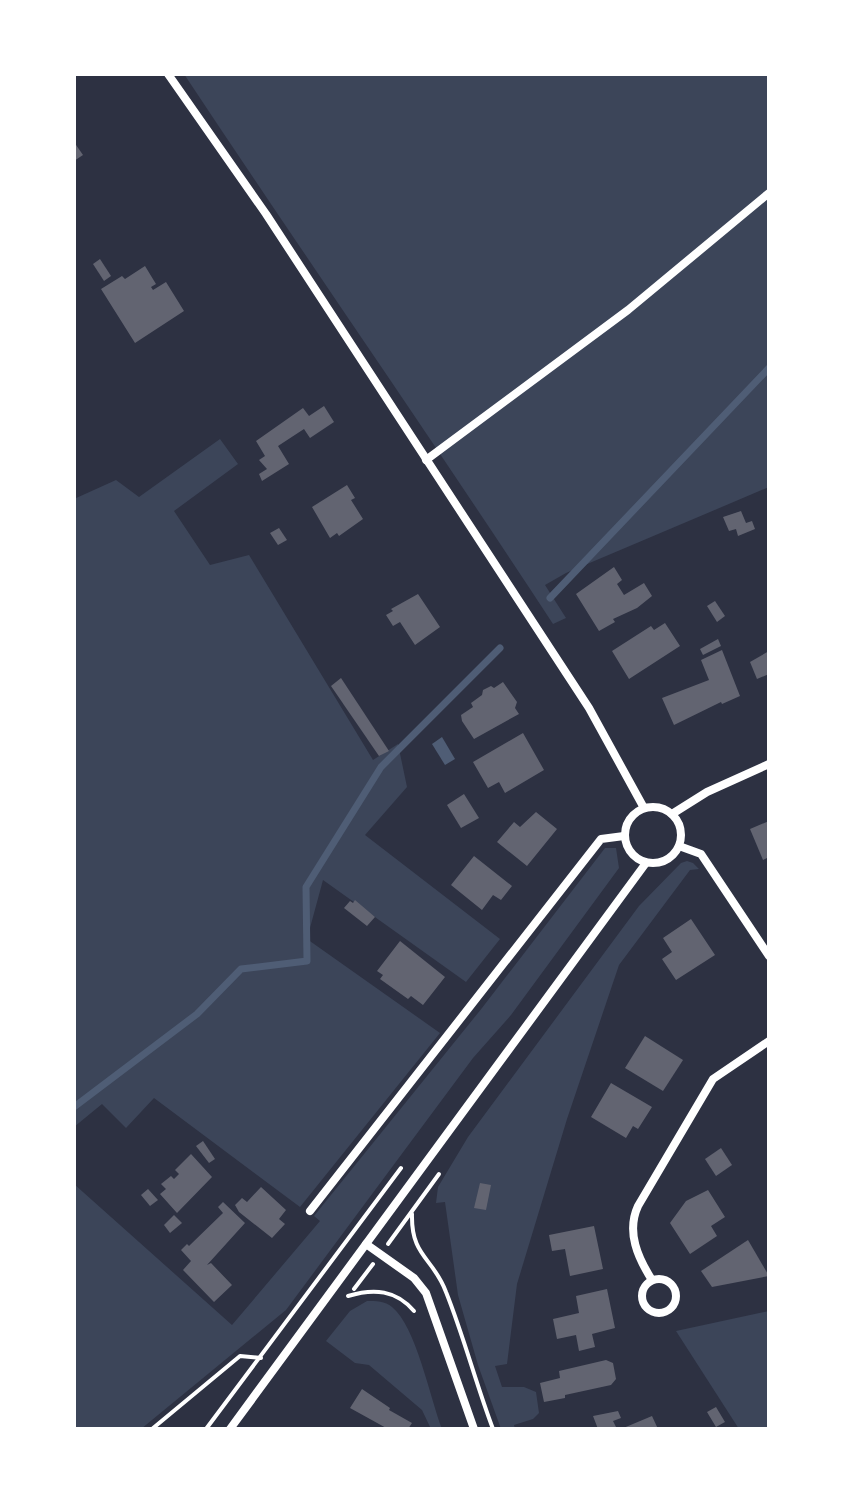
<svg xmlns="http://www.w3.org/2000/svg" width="843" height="1503" font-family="Signika,sans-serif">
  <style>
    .green { fill: #3c4559 }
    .water { fill: #4f5d75 }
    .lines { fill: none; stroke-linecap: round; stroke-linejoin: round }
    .stream { stroke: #4f5d75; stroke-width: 7 }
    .building { fill: #626471 }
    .path { stroke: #fff; stroke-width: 4 }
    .minor { stroke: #fff; stroke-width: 8 }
  </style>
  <rect width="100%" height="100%" fill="#2d3142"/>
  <g class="green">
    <path d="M 184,74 L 769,74 L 769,487 L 566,573 L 545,585 L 566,618 L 553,624 C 432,439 306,258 184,74 Z"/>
    <polygon points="220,439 238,464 174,511 210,565 249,555 373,760 398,744 407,787 365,835 500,939 466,982 323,880 307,939 440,1033 300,1207 154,1098 126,1128 102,1104 74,1127 74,499 116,480 139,497"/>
    <polygon points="605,848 616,848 619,868 511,1015 473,1058 286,1310 141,1429 74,1429 74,1184 232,1325 320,1221 314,1216 482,1008"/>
    <polygon points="687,861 693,863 699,869 690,870 619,965 567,1119 517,1284 507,1364 495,1366 502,1387 524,1387 536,1392 539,1413 533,1419 514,1425 515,1429 501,1429 478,1365 458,1295 445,1202 436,1203 438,1187 468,1137 639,906 681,863"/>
    <path d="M 367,1301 C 376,1301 385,1301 392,1307 C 416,1326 430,1398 442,1429 L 431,1429 L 422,1410 L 369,1365 L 355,1363 L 326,1341 L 350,1311 Z"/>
    <polygon points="769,1311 769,1429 739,1429 676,1331"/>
  </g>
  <polygon class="water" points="442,737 455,759 445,765 432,744"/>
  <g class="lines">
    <g class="stream">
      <polyline points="550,598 769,368"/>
      <polyline points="74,1107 197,1014 241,969 307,961 306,887 381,767 500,648"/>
    </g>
  </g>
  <g class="building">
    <polygon points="74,142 83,155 74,161"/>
    <polygon points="100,259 111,276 104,281 93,264"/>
    <polygon points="145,266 156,284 151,287 153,290 166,282 184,311 135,343 101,289 122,276 125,279"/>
    <polygon points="324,406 334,422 310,438 304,429 278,446 289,464 262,481 259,474 267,469 259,460 265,456 256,441 303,408 309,416"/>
    <polygon points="347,485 355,498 351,500 363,519 339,536 337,533 330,538 312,507"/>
    <polygon points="741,511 746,523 752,521 755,529 738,536 736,529 729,531 723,517"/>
    <polygon points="279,528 287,540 278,545 270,533"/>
    <polygon points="614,567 622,580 617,584 624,595 644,583 652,596 637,608 613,619 615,622 599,631 576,594"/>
    <polygon points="418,594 440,627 415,645 400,622 393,626 386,615 393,611 391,609"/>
    <polygon points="715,601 725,616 717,622 707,606"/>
    <polygon points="665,623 680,646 629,679 612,651 651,626 654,630"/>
    <polygon points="718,639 721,646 703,655 700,649"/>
    <polygon points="722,650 740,696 722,704 721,702 674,725 662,698 709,680 701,660"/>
    <polygon points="769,651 769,674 757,679 750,662"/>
    <polygon points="341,678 389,751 379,756 331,686"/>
    <polygon points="503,682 517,702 515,708 519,714 474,739 462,721 461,715 473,707 471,703 482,695 483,690 491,686 494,688"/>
    <polygon points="523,733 544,770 505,793 499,782 488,788 473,762"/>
    <polygon points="464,794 479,818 461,828 447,805"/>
    <polygon points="536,812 557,829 527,866 497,842 514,822 520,827"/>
    <polygon points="769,821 769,857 763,860 750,829"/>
    <polygon points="474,856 512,886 501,900 493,895 482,910 451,885"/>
    <polygon points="355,900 375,917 367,926 344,908 350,901 353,903"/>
    <polygon points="691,919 715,955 676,980 662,959 672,952 663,938"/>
    <polygon points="400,941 445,977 423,1005 411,996 408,999 380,979 383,975 377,971"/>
    <polygon points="645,1036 683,1060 663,1091 625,1068"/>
    <polygon points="611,1083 652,1107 638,1129 633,1126 626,1138 591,1117"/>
    <polygon points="203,1141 215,1159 209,1163 196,1146"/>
    <polygon points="721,1148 732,1165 716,1176 705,1159"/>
    <polygon points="191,1154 212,1177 177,1213 160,1194 166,1189 161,1184 171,1176 174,1179 179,1174 175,1170"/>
    <polygon points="480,1183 491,1185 486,1210 474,1208"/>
    <polygon points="261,1187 286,1210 279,1219 285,1224 272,1238 239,1212 235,1205 242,1198 247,1202"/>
    <polygon points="148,1189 158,1200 150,1206 141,1195"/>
    <polygon points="708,1190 725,1217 711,1226 717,1236 690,1254 670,1223 686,1201"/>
    <polygon points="223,1202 245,1223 207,1265 211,1263 232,1285 214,1302 183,1270 191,1261 181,1250 187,1244 189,1246 223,1213 218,1207"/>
    <polygon points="174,1215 182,1223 170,1233 164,1225"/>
    <polygon points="594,1226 603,1269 570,1276 565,1249 552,1251 549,1235"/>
    <polygon points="748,1240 769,1276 712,1287 701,1271"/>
    <polygon points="607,1289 615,1328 592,1334 595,1347 579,1351 576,1335 557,1339 553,1319 579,1313 576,1296"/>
    <polygon points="606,1360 613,1363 616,1379 611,1385 565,1395 565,1398 544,1402 540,1383 560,1378 559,1371"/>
    <polygon points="362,1389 390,1408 389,1410 412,1423 408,1429 388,1429 350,1408"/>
    <polygon points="716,1407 725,1422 716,1427 707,1412"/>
    <polygon points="618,1411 621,1418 613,1421 617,1429 598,1429 593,1416"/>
    <polygon points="652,1416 658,1429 621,1429"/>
  </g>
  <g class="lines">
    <g class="path">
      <path d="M 412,1214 C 411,1257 433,1257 446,1292 C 464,1337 476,1384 493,1429"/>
      <polyline points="388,1244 439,1174"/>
      <polyline points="354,1289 373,1264"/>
      <path d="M 348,1296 C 374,1288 396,1290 414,1311"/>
      <polyline points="152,1429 240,1356 261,1358"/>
      <polyline points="206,1429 401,1168"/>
    </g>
    <g class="minor">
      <polyline points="168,74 266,214 589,708 644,808"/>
      <polyline points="426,460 628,310 769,193"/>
      <circle cx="653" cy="835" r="28"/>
      <polyline points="672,814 707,792 769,764"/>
      <polyline points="679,846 701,854 769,956"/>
      <polyline points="310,1211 601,839 624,836"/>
      <polyline points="366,1244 414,1278 426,1293 474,1429"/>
      <circle cx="659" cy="1296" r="17"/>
      <path d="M 652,1280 C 638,1258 626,1232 638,1206 L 713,1079 L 769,1041"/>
      <polyline points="230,1429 646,863"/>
    </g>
  </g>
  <rect width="843" height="1503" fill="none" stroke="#ffffff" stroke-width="152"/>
</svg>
